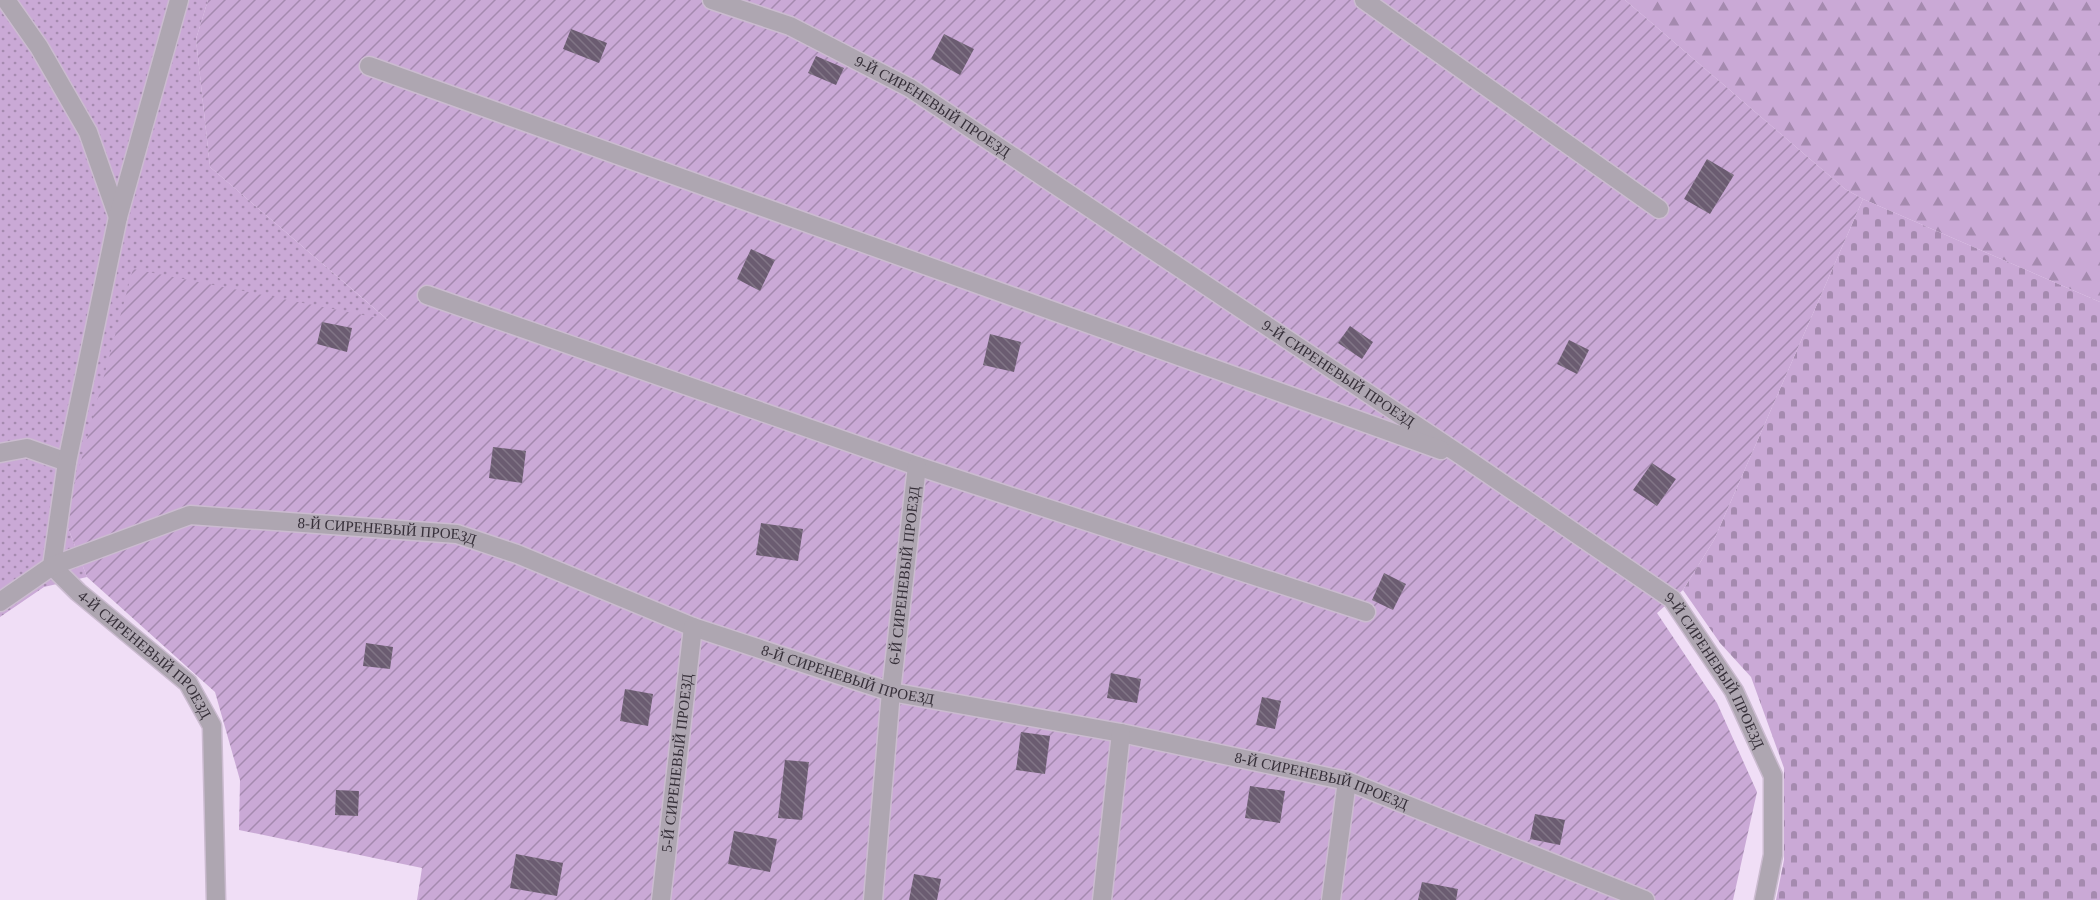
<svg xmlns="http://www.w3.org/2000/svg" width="2100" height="900" font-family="'Times New Roman',serif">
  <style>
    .grass { fill: url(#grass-dots) }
    .forest { fill: url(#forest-firs) }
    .cemetery { fill: url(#cemetery-stones) }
    .garden { fill: url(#garden-furrows) }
    .building { fill: url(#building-back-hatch) }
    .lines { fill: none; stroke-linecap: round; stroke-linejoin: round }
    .minor-casing { stroke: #cbbbd0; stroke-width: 21 }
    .minor { stroke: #aea6b1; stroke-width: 18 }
    .labels { text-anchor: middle; stroke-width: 6; stroke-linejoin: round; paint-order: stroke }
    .street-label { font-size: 15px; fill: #362f39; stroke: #f9eefd }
  </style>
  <defs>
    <pattern id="grass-dots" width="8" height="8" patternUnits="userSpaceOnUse" patternTransform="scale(1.5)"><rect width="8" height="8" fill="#caa9d6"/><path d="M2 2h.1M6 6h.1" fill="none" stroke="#a58aaf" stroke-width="1.8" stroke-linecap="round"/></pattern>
    <pattern id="forest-firs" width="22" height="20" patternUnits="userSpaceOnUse" patternTransform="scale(1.5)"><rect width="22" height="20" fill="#caa9d6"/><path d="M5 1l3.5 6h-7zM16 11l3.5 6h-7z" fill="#a58aaf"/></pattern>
    <pattern id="cemetery-stones" width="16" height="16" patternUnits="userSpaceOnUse" patternTransform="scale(1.5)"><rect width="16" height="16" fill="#caa9d6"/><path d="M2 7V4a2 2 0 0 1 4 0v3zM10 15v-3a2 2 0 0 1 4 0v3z" fill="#a58aaf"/></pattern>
    <pattern id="garden-furrows" width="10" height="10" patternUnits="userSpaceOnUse" patternTransform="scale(1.5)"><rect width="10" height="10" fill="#caa9d6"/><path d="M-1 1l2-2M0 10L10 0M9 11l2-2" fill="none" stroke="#a58aaf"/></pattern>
    <pattern id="building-back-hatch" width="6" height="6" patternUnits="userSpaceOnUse" patternTransform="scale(1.5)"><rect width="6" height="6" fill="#6b5c71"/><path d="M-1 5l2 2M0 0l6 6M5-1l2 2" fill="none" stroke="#817586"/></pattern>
  </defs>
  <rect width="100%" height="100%" fill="#f0def6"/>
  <polygon class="grass" points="0,0 208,0 196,39 210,167 389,321 65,520 87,577 44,587 0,617"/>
  <polygon class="forest" points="1625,0 2100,0 2100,302 1863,199 1845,189"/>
  <polygon class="cemetery" points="1863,199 2100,302 2100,900 1776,900 1784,860 1784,768 1751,677 1720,643 1683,590 1714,540"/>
  <polygon class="garden" points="208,0 1625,0 1845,189 1863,199 1714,540 1683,590 1657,613 1717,703 1757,792 1733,900 417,900 422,868 239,830 240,780 215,692 87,577 65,520 133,269 388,320 210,167 196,39"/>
  <g class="building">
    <polygon points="571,29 607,43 599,63 563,49"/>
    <polygon points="944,34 974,49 960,75 931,59"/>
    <polygon points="816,56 844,68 836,85 808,73"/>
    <polygon points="1707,159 1734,175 1710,214 1684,199"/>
    <polygon points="751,249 775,260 760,291 737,279"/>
    <polygon points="322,322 352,328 347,352 317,344"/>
    <polygon points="1350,326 1373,342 1362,359 1338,343"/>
    <polygon points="990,334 1021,342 1014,372 983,365"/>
    <polygon points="1569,340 1589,350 1577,374 1557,364"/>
    <polygon points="493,447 526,451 522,483 489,478"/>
    <polygon points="1652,463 1676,479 1657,506 1633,490"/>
    <polygon points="761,523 803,529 798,561 756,555"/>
    <polygon points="1384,573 1406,584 1393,610 1372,600"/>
    <polygon points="366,643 393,647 390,669 363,666"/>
    <polygon points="1111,673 1141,679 1137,703 1107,698"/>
    <polygon points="625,689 653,694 648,726 620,721"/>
    <polygon points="1262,697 1281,701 1275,729 1256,725"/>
    <polygon points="1021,732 1050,736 1045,774 1016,770"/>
    <polygon points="785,760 809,762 802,820 778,818"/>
    <polygon points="1250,786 1285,791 1280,823 1245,818"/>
    <polygon points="336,790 359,791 358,816 335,815"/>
    <polygon points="1535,814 1565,820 1560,845 1530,839"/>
    <polygon points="734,831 777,839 770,872 728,864"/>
    <polygon points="516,854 563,863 557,896 510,888"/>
    <polygon points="914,874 941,879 937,900 909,900"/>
    <polygon points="1422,882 1458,889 1456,900 1418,900"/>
  </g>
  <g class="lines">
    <defs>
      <g id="minor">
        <polyline points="6,0 39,47 88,132 118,217"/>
        <path id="s1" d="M 712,0 L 790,26 L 910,88 L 1468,460 L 1672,599 L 1734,691 L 1773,776 L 1773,855 L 1764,900"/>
        <polyline points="1364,0 1659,209"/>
        <polyline points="369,66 1441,450"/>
        <polyline points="427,295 917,466 1366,612"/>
        <polyline points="0,453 27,448 67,462"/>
        <polyline points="52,566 67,462 118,217 179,0"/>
        <path id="s2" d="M 52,566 L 78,592 L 188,683 L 212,726 L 216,900"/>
        <path id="s3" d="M 0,602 L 52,566 L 190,515 L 457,534 L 517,554 L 693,627 L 891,692 L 1121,733 L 1347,781 L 1645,900"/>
        <path id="s4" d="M 661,900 L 693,627"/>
        <path id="s5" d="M 873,900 L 891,692 L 917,466"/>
        <polyline points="1102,900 1121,733"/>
        <polyline points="1331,900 1347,781"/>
      </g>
    </defs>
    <use href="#minor" class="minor-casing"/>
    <use href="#minor" class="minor"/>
  </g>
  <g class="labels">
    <g class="street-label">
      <text dy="5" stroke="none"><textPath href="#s1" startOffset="246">9-Й СИРЕНЕВЫЙ ПРОЕЗД</textPath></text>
      <text dy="5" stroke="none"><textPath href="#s1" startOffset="732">9-Й СИРЕНЕВЫЙ ПРОЕЗД</textPath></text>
      <text dy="5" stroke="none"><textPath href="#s3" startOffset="408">8-Й СИРЕНЕВЫЙ ПРОЕЗД</textPath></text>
      <text dy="5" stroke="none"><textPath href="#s5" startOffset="326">6-Й СИРЕНЕВЫЙ ПРОЕЗД</textPath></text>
      <text dy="5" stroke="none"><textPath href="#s2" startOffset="129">4-Й СИРЕНЕВЫЙ ПРОЕЗД</textPath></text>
      <text dy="5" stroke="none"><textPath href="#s1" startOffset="1218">9-Й СИРЕНЕВЫЙ ПРОЕЗД</textPath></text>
      <text dy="5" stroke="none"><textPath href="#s3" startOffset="894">8-Й СИРЕНЕВЫЙ ПРОЕЗД</textPath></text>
      <text dy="5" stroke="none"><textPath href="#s4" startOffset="138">5-Й СИРЕНЕВЫЙ ПРОЕЗД</textPath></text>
      <text dy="5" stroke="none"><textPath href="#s3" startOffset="1380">8-Й СИРЕНЕВЫЙ ПРОЕЗД</textPath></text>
    </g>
  </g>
</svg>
